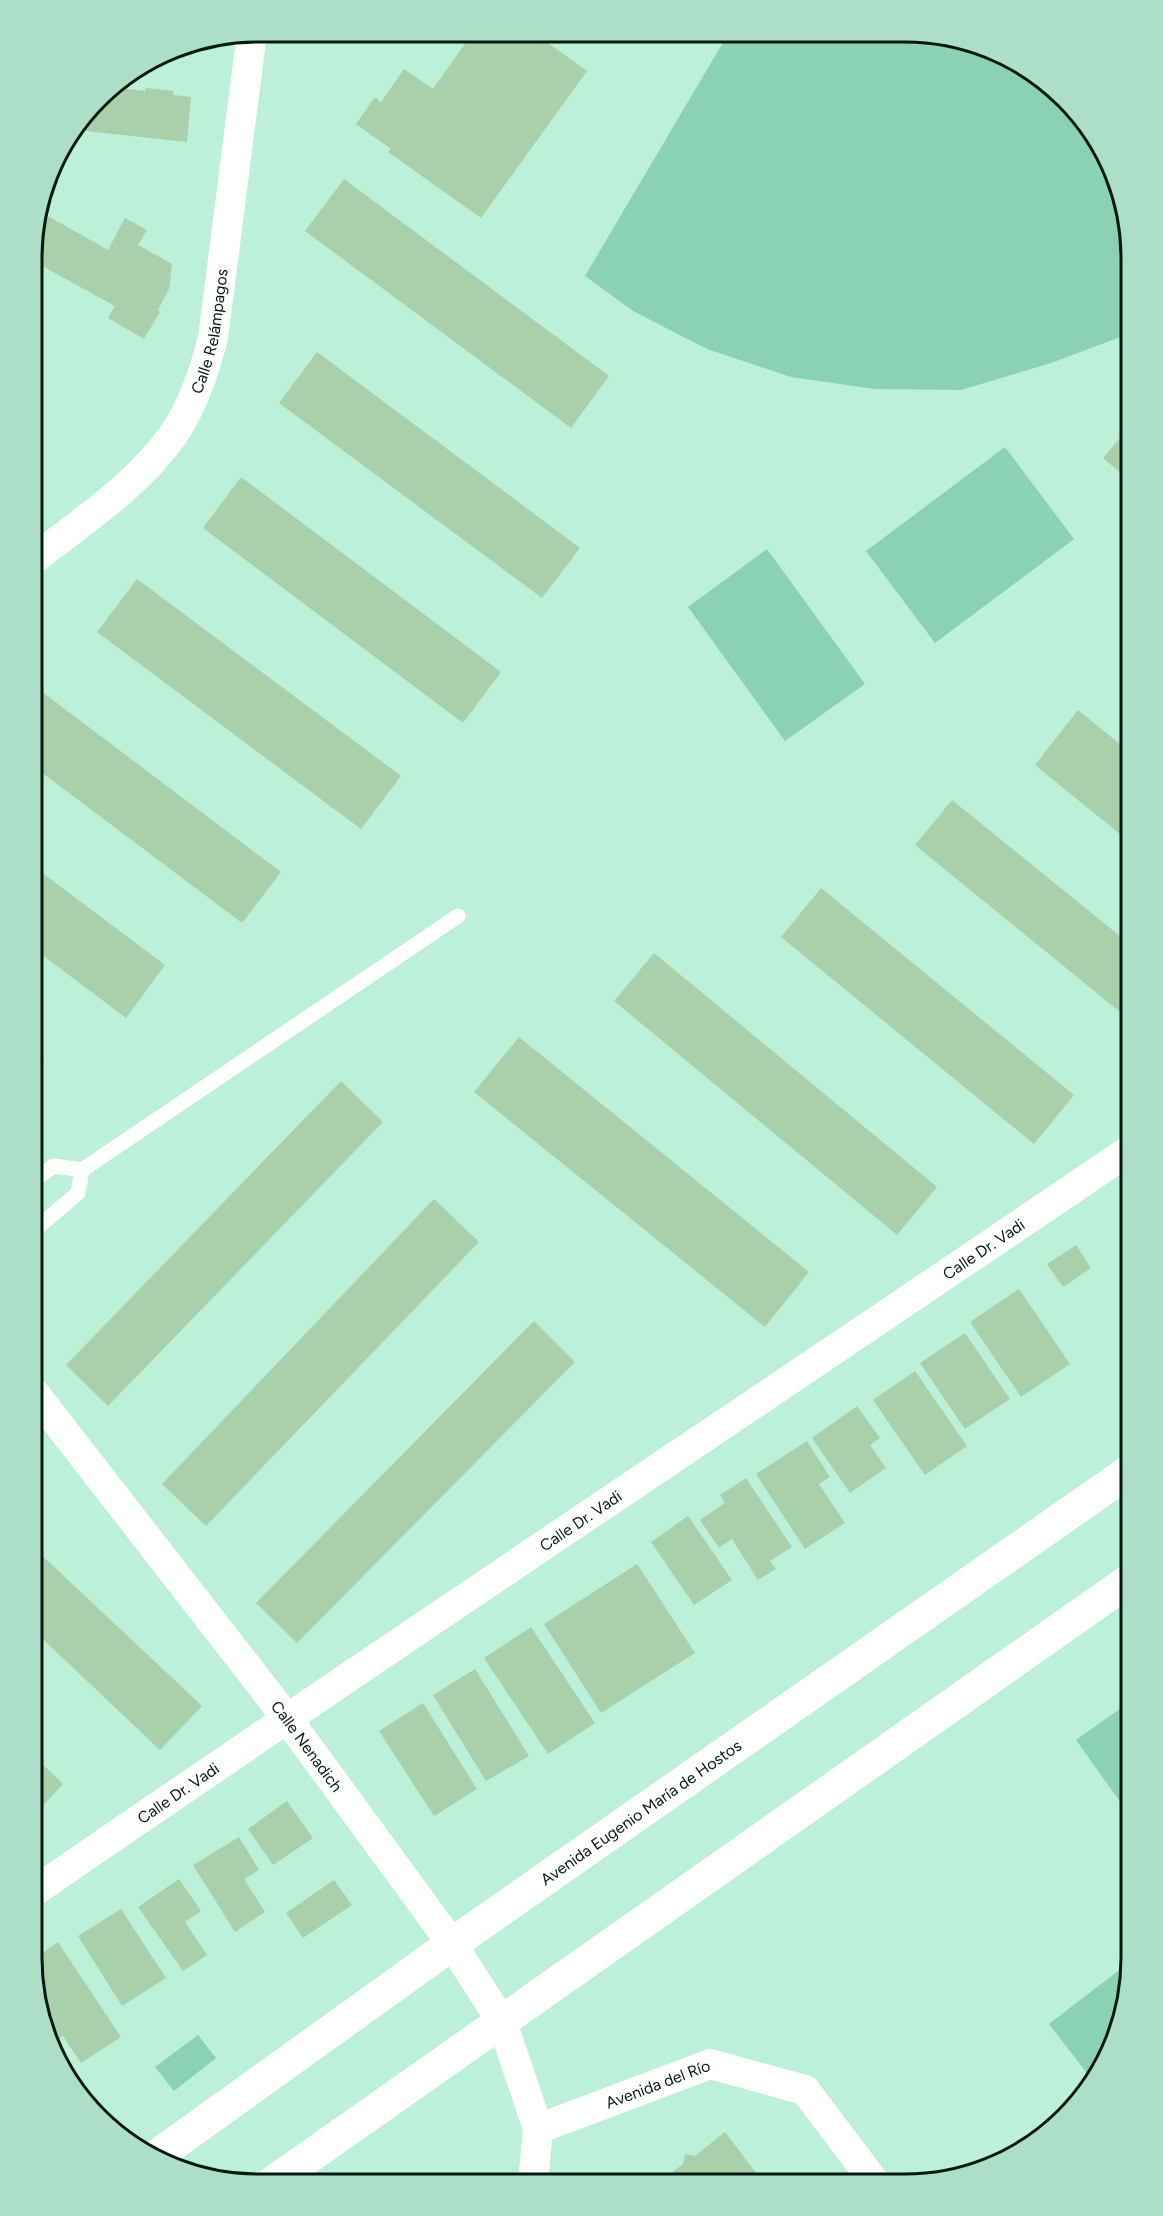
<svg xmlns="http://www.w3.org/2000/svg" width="1163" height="2216" font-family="Figtree,sans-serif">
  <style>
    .green { fill: #8bd2b4 }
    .building { fill: #aacfab }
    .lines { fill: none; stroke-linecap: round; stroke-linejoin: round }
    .service { stroke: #fff; stroke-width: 15 }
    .minor { stroke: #fff; stroke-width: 30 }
    .trunk { stroke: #fff; stroke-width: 33 }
    .labels { text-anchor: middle; stroke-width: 6; stroke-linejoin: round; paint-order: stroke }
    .street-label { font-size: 16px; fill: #051911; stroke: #bcf0d8 }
    .rim { fill: none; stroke: #051911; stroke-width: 3 }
  </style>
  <rect width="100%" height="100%" fill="#bcf0d8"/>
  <g class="green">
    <polygon points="728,34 949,36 1006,55 1055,88 1094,132 1120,185 1131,258 1131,333 1051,363 961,390 875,389 791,377 707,349 633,311 585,276"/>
    <polygon points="1005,447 1074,539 935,643 866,551"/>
    <polygon points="767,549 865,684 785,741 688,607"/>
    <polygon points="1131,1701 1131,1817 1076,1740"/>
    <polygon points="1131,1961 1131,1973 1114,2044 1093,2081 1049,2024"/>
    <polygon points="198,2035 216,2058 174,2091 155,2067"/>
  </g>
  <g class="building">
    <polygon points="469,33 534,33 587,71 481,218 388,152 391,149 356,124 375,97 381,102 404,69 433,89 471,35"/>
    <polygon points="579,33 601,34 583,42"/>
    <polygon points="109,87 145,91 146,88 174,91 173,95 191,97 187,142 76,130"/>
    <polygon points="344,179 609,376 571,428 305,231"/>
    <polygon points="39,211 108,250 125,218 147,230 138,245 172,264 169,289 158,310 160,312 144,339 108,318 115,306 33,261 33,229"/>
    <polygon points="317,352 580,548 542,598 279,403"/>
    <polygon points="1131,425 1131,482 1103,458"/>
    <polygon points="241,477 501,672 463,723 203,528"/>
    <polygon points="137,579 401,776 361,829 97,632"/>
    <polygon points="33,685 281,872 242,923 33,766"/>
    <polygon points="1078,710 1131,753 1131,843 1035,765"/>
    <polygon points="952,800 1131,945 1131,1021 915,845"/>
    <polygon points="33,866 165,965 126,1018 33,948"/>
    <polygon points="821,888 1074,1095 1034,1144 781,937"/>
    <polygon points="654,953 937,1187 897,1235 614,1001"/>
    <polygon points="519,1037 809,1272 765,1327 474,1092"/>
    <polygon points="32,1052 44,1061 32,1076"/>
    <polygon points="341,1081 383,1122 108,1406 66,1365"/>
    <polygon points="434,1199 479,1242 206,1526 162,1484"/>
    <polygon points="1131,1230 1131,1253 1120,1237"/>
    <polygon points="1076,1245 1091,1268 1063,1287 1047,1264"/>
    <polygon points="1019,1289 1070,1364 1021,1397 970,1322"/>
    <polygon points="534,1321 575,1362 297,1643 256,1603"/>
    <polygon points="965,1333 1010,1399 965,1429 920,1363"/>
    <polygon points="915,1371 967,1446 925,1475 873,1400"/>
    <polygon points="857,1406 880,1438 870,1445 886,1468 850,1493 812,1438"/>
    <polygon points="807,1441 830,1477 819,1484 845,1523 805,1549 756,1474"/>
    <polygon points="746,1478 792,1547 770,1561 776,1569 758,1580 732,1539 719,1548 700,1520 725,1503 720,1495"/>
    <polygon points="688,1516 732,1580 694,1605 651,1542"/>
    <polygon points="32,1546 202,1706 160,1750 32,1629"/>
    <polygon points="637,1564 695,1653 601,1713 544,1624"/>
    <polygon points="531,1627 595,1723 548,1754 484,1658"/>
    <polygon points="475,1669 529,1756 486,1781 433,1695"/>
    <polygon points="423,1703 477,1789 434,1816 379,1731"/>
    <polygon points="32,1754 63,1784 32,1817"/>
    <polygon points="287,1801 313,1838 273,1865 248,1829"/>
    <polygon points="239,1837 259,1870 244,1879 265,1912 235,1932 193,1865"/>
    <polygon points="179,1879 201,1911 185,1922 207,1955 183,1971 138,1907"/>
    <polygon points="334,1880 352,1905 303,1938 286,1913"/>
    <polygon points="121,1909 166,1978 122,2006 78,1936"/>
    <polygon points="58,1942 121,2037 81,2063 63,2036 50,2044 43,2031 32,1960"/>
    <polygon points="725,2132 762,2181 758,2184 657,2184 683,2164 685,2154 695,2156"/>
  </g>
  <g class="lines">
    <g class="service">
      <polyline points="32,1181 54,1166 82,1170 458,916"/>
      <polyline points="32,1232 78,1193 82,1170"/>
    </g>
    <g class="minor">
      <path id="s1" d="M 33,560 C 81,522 137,486 173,435 C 193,406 204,372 213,338 L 252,33"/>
      <path id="s2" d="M 32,1390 L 286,1717 L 452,1944 L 502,2022 L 538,2129 L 533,2183"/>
      <path id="s3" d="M 32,1893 C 396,1642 765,1398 1131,1149"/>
      <path id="s4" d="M 538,2129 L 710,2064 L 805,2090 L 876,2184"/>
    </g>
    <g class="trunk">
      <path id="s5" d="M 154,2158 L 452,1944 L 1131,1470"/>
      <polyline points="272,2183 1131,1579"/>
    </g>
  </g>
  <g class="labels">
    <g class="street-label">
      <text dy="6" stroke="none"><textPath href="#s1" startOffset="300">Calle Relámpagos</textPath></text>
      <text dy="6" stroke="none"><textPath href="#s3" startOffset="1149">Calle Dr. Vadi</textPath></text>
      <text dy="6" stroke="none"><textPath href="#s3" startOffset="663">Calle Dr. Vadi</textPath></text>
      <text dy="6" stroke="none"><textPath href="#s2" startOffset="450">Calle Nenadich</textPath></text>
      <text dy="6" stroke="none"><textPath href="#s3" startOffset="177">Calle Dr. Vadi</textPath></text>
      <text dy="6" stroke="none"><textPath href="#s5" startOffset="597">Avenida Eugenio María de Hostos</textPath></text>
      <text dy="6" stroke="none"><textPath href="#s4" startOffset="128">Avenida del Río</textPath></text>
    </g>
  </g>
  <path d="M0 0H1163V2216H0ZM258 42H905A216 216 0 0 1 1121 258V1958A216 216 0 0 1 905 2174H258A216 216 0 0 1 42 1958V258A216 216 0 0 1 258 42Z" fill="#addfc8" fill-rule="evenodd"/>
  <path class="rim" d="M258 42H905A216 216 0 0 1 1121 258V1958A216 216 0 0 1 905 2174H258A216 216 0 0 1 42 1958V258A216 216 0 0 1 258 42Z"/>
</svg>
